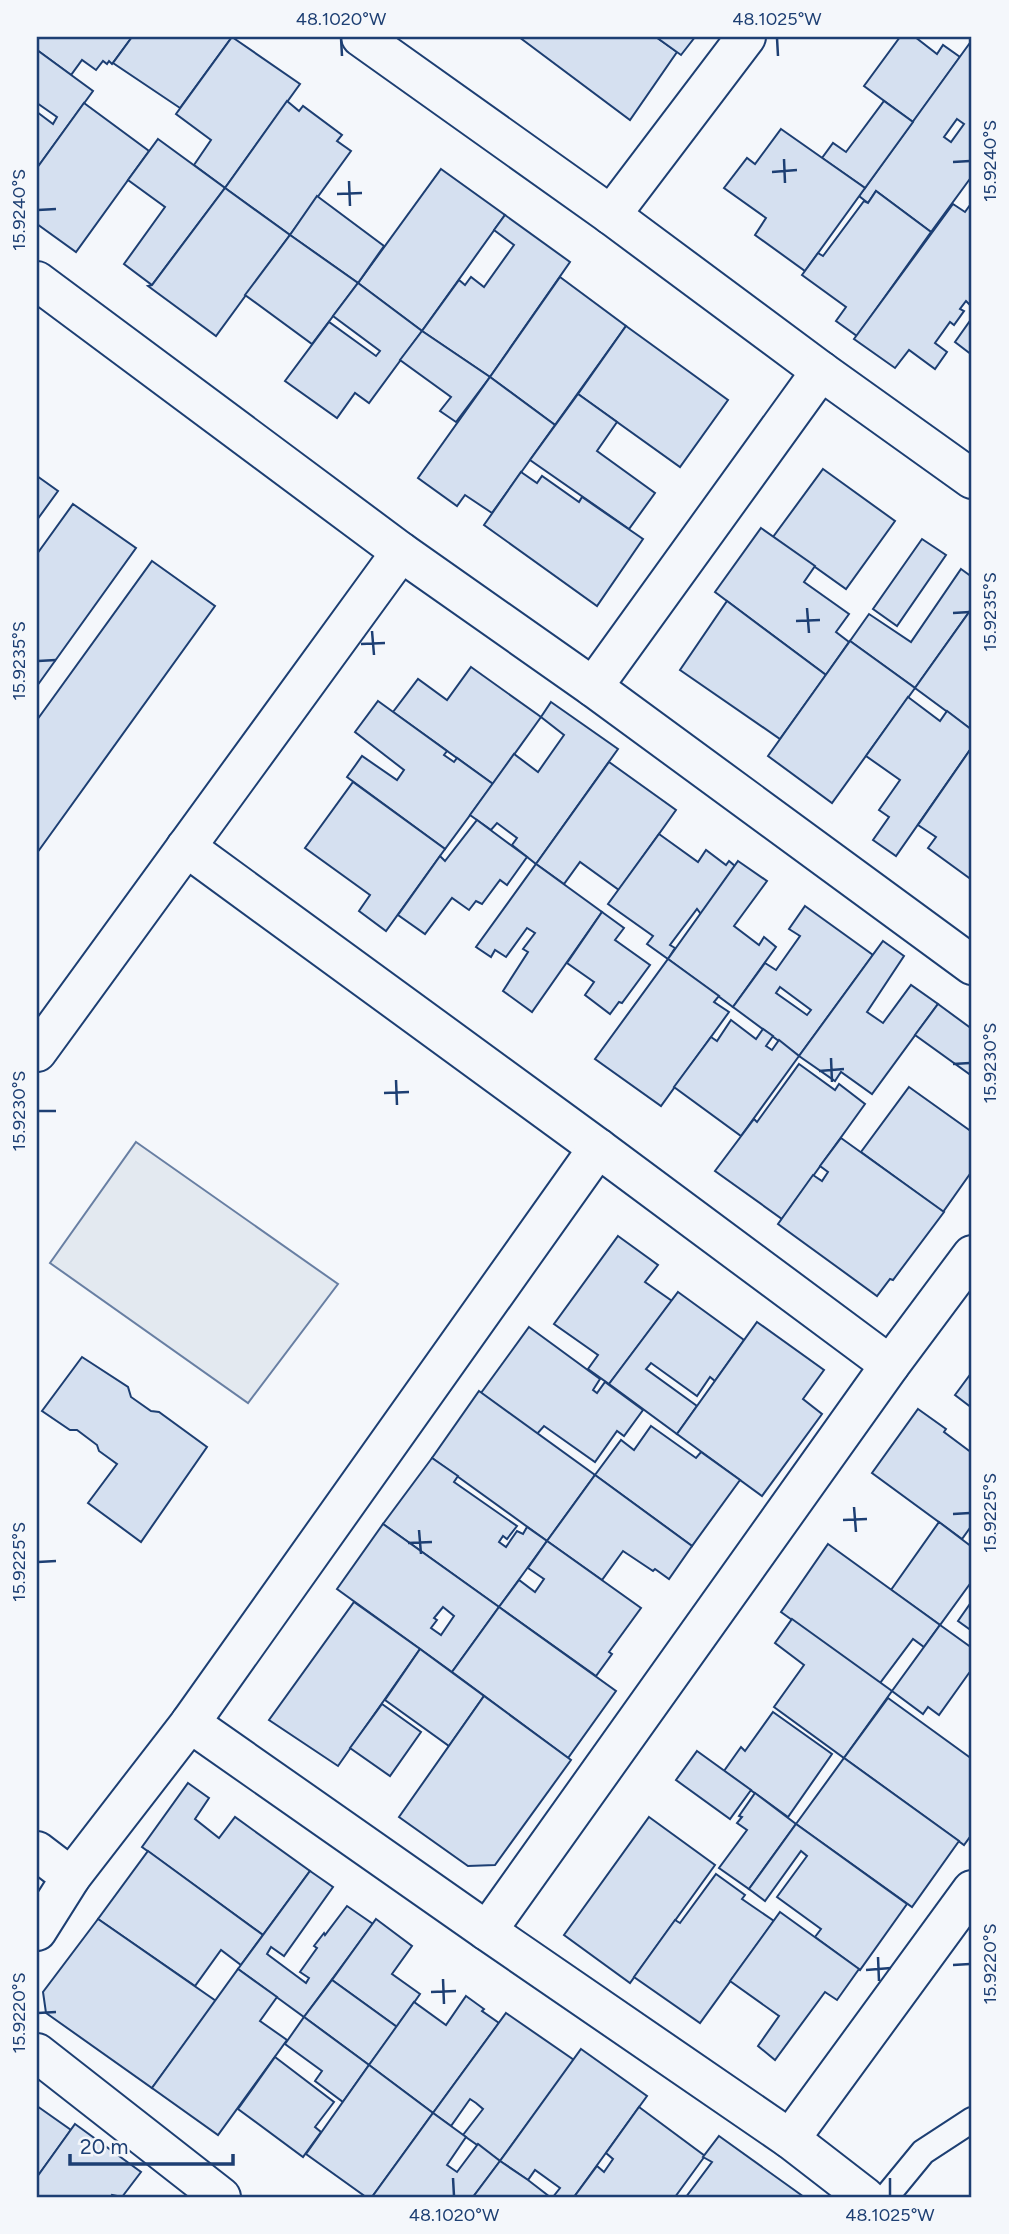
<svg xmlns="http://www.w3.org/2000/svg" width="1009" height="2234" font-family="Figtree,sans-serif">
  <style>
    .green { fill: #e3e9f0; stroke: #687fa3; stroke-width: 2 }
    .building { fill: #d5e0f0; stroke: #1d3f73; stroke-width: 2; fill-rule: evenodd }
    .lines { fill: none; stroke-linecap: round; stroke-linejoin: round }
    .lane-casing { stroke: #1d3f73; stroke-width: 28 }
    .street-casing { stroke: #1d3f73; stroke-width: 42 }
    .lane { stroke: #f4f7fb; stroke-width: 24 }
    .street { stroke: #f4f7fb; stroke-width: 38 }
    .ticks { fill: none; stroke: #1d3f73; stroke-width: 2.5 }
    .neatline { fill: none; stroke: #1d3f73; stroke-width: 2.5 }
    .ticks-label { font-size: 18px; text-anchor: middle; fill: #1d3f73 }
  </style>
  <rect width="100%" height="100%" fill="#f4f7fb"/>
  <polygon class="green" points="136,1142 338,1284 248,1403 50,1263"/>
  <g class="building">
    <polygon points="37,37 132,37 112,64 109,61 107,64 103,61 96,70 82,60 71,75 37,50"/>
    <polygon points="132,37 232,37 180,108 113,63"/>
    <polygon points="232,37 300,84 225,188 194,165 211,140 176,114"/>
    <polygon points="519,37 656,37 677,52 630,120"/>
    <polygon points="656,37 695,37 681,55"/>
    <polygon points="900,37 915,37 937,54 943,45 960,57 913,122 864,86"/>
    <path d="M 972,40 L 972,176 L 931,232 L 876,191 L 868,203 L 859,196 ZM 957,119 L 964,124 L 951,142 L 944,137 Z"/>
    <polygon points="37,50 93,91 37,168 37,112 53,124 57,117 37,103"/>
    <polygon points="287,101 299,111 303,106 342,135 337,141 351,151 290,235 225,188"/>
    <polygon points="884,101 913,122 865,188 822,158 833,143 846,152"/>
    <polygon points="84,103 149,151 76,252 37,224 37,168"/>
    <polygon points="781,129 865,188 805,271 755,235 766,218 724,188 747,158 755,164"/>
    <polygon points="158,139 225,188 152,285 124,264 165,207 128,180"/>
    <polygon points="441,169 505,215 422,331 358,283"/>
    <polygon points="225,188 290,235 216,336 148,286 152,285"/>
    <polygon points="876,191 931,232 857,336 836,321 846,307 802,275 818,253 823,256 864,201 868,203"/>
    <polygon points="317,196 384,246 358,283 290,235"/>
    <polygon points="953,204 965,212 970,205 972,207 972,301 970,305 966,301 960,309 964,311 954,325 950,322 935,343 947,352 935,369 909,350 895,368 854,339"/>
    <polygon points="505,215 570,262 490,377 422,331 459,280 465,285 471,277 484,287 514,245 494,230"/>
    <polygon points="290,235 358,283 312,344 245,295"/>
    <polygon points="560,277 626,326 555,425 490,377"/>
    <polygon points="358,283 422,331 369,403 355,393 337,418 285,381 329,322 376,356 380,351 333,316"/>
    <polygon points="972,318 972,355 955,342"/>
    <polygon points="626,326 728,400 680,467 578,394"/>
    <polygon points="422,331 490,377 456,422 440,411 451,397 400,360"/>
    <polygon points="490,377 555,425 492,513 465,495 457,506 418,478"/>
    <polygon points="578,394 617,422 597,451 655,493 629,529 530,460"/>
    <polygon points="823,469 895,521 846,589 773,537"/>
    <polygon points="521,472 537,483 542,476 579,502 582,497 643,539 597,606 484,525"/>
    <polygon points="37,476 58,491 37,520"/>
    <polygon points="73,504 136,548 37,686 37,554"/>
    <polygon points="761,528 815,566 804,582 849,614 836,632 849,642 826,675 715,592"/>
    <polygon points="922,539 946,555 897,626 873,609"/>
    <polygon points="152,561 215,606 37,853 37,720"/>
    <polygon points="961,569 972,577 972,608 915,688 850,641 869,614 911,642"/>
    <polygon points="727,601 826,675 780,739 680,670"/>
    <polygon points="972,608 972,730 915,688"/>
    <polygon points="850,641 915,688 832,803 768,756"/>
    <polygon points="471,667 541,717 493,784 393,712 418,679 447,700"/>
    <polygon points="908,697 940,721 947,711 972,730 972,747 896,856 873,840 889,817 879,810 900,780 866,756"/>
    <polygon points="378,701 447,751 444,755 454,762 457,758 493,784 445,849 347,777 362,756 397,780 404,770 355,732"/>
    <polygon points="551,702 618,749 536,864 512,845 517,838 497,823 491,830 470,815 514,754 538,772 564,735 541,717"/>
    <polygon points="972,747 972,880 928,848 936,837 918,825"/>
    <polygon points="609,762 676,810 619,890 580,862 564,884 536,864"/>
    <polygon points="353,782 445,849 386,931 359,911 370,895 305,848"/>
    <polygon points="477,820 527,857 507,885 500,880 482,904 476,901 469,910 452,898 425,934 398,915 440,856 445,861"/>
    <polygon points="659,834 698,862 706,850 726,865 729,861 735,866 701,914 697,909 670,945 675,948 668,959 647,944 653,936 608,904"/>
    <polygon points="738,861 767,881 734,926 759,945 764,937 776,947 733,1007 668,959"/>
    <polygon points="536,864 602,912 532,1012 503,991 528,952 523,949 535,933 527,928 506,957 495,950 491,957 476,947"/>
    <path d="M 805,906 L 873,955 L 799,1056 L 733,1007 L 765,963 L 776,970 L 800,936 L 789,929 ZM 780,987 L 811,1010 L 807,1015 L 776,993 Z"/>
    <polygon points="602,912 624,928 615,940 650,965 622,1003 619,1002 610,1014 585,995 594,982 567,963"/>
    <polygon points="883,941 904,956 867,1012 883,1023 911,985 938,1004 872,1094 841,1072 835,1081 799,1056"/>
    <polygon points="668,959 719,996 714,1002 729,1012 661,1106 595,1059"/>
    <polygon points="938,1004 972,1029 972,1076 915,1035"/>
    <polygon points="731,1020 756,1039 763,1029 773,1036 766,1046 772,1050 779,1040 799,1056 741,1136 674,1087 711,1037 717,1041"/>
    <polygon points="799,1064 835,1090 839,1084 865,1104 782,1219 715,1171 754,1119 757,1122"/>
    <polygon points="909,1087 972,1132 972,1171 943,1212 861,1152"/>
    <polygon points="841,1138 944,1212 893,1280 890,1279 877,1296 778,1224 813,1175 822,1181 828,1172 820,1166"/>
    <polygon points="618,1236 658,1265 645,1282 672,1301 609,1384 588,1369 598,1355 554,1324"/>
    <polygon points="678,1292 744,1340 715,1381 710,1377 697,1396 651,1363 646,1369 697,1406 677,1434 609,1384"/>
    <polygon points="757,1322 824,1370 803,1399 822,1414 762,1496 677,1434"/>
    <polygon points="529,1327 600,1379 593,1390 597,1393 605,1382 643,1410 624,1436 617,1431 595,1462 544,1426 537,1434 481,1393"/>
    <polygon points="82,1357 128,1387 131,1397 151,1411 159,1412 207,1447 141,1542 88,1503 117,1464 99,1451 97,1445 77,1430 70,1430 42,1411"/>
    <polygon points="972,1372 972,1408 955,1395"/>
    <polygon points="479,1391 595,1475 547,1541 432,1458"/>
    <polygon points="918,1409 946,1429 944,1432 972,1453 972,1525 962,1539 872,1473"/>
    <polygon points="651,1426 696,1458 701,1452 740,1480 692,1546 595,1475 621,1440 634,1450"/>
    <polygon points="432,1458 458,1476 454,1482 517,1526 507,1539 503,1536 499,1542 506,1547 517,1531 523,1534 527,1527 547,1541 499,1607 383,1524"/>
    <polygon points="595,1475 692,1546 669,1579 655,1569 653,1571 623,1551 602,1580 547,1541"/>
    <polygon points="939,1522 972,1547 972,1581 940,1625 891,1590"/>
    <path d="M 383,1524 L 499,1607 L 452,1672 L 337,1589 ZM 443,1607 L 454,1616 L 441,1635 L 431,1628 L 437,1620 L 434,1618 Z"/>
    <polygon points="547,1541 641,1608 609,1652 612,1654 596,1676 499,1607 519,1580 535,1592 544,1579 528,1568"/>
    <polygon points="828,1544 940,1625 924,1647 913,1639 880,1683 781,1612"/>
    <polygon points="972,1601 972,1631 958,1621"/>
    <polygon points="354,1602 420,1649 338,1766 269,1720"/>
    <polygon points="499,1607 616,1691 568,1758 452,1672"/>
    <polygon points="792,1619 892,1691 844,1758 774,1707 804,1665 775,1643"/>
    <polygon points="940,1625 972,1648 972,1675 969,1673 939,1715 928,1707 923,1714 892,1691"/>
    <polygon points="420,1649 484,1696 449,1746 385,1700"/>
    <polygon points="484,1696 571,1760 495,1865 468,1866 399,1817"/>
    <polygon points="888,1698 972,1759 972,1834 964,1845 844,1758"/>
    <polygon points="382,1704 421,1732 390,1776 350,1748"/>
    <polygon points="773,1712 832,1754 788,1817 724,1771 741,1747 745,1751"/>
    <polygon points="697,1751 751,1790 730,1819 676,1780"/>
    <polygon points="844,1758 959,1841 912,1907 796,1824"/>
    <polygon points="188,1783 209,1798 195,1819 219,1838 235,1817 310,1871 263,1935 142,1847"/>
    <polygon points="755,1793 796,1824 749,1889 719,1868 747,1830 737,1823 742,1817 739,1816"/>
    <polygon points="649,1817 715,1865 630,1983 564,1935"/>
    <polygon points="796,1824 907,1904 860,1970 815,1937 821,1929 777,1897 807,1856 801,1851 765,1901 749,1889"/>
    <polygon points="148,1851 263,1935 241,1965 221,1950 195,1986 98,1919"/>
    <polygon points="310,1871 333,1887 284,1956 271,1947 267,1954 306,1983 309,1978 300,1972 317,1948 314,1946 324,1933 325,1935 347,1906 373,1924 304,2017 238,1969"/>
    <polygon points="716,1874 745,1895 742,1899 774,1921 700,2023 634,1977 675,1920 680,1923"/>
    <polygon points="780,1912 859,1969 837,2000 825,1992 775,2060 758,2046 779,2016 730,1981"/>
    <polygon points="98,1919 216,2001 152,2088 46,2013 43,1992"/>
    <polygon points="376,1919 412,1946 392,1974 420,1994 397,2027 332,1980"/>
    <polygon points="238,1969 277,1997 260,2021 287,2040 218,2135 152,2088"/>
    <polygon points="332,1980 397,2027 369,2065 304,2017"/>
    <polygon points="466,1996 484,2009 482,2011 499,2023 433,2113 369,2065 414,2002 446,2025"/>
    <polygon points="506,2013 574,2060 500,2161 463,2135 483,2109 476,2103 470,2099 451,2126 433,2113"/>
    <polygon points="304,2017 369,2065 343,2102 315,2081 322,2071 285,2044"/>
    <polygon points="581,2049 647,2096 574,2197 553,2197 560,2188 535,2170 528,2180 500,2161"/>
    <polygon points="275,2057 334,2102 315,2127 321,2132 303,2157 238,2109"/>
    <polygon points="369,2065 433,2113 372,2197 366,2197 306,2154"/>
    <polygon points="37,2106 71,2130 37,2177"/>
    <polygon points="639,2107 705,2156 702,2160 675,2197 574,2197 597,2166 604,2172 613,2159 606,2153"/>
    <polygon points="433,2113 466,2137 447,2165 457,2172 478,2144 500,2161 473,2197 372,2197"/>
    <polygon points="75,2124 141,2172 122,2197 112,2195 111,2197 37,2197 37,2177"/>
    <polygon points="719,2136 804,2197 686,2197 712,2162 703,2157"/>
    <polygon points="500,2161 528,2180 550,2197 473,2197"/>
  </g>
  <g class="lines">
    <defs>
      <polyline id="lane" points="886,2197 923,2152 972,2120"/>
      <g id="street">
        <polyline points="361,37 611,215 821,371 972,479"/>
        <polyline points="611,215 746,37"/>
        <polyline points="37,281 401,552 593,687 972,965"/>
        <polyline points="593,687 821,371"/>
        <polyline points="186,847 598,1148 890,1365"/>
        <polyline points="37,1052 401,552"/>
        <polyline points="190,1723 487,1931 790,2139 865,2197"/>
        <polyline points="37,1851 71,1877"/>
        <polyline points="37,1931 71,1877 190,1723 598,1148"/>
        <polyline points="487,1931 890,1365 972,1255"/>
        <polyline points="37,2053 221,2197"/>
        <polyline points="790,2139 972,1890"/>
      </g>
    </defs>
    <use href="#lane" class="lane-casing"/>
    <use href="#street" class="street-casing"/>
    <use href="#lane" class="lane"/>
    <use href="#street" class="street"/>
  </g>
  <path class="ticks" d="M 341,38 L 342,56M 777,38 L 778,56M 784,159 L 785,183M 953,162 L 970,161M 772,172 L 797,170M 349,181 L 350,206M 337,194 L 362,193M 38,210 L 56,209M 807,608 L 809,633M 953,613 L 970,612M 796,621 L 820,620M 372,631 L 374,655M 361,644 L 385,643M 38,661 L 56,660M 831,1058 L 832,1082M 953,1064 L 970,1063M 819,1071 L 844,1069M 396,1080 L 397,1105M 384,1093 L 409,1092M 38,1111 L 56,1111M 854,1507 L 856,1532M 953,1514 L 970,1513M 843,1520 L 867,1519M 419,1530 L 421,1554M 408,1543 L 432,1542M 38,1562 L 56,1561M 878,1957 L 879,1981M 953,1965 L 970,1964M 866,1970 L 891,1968M 443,1979 L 444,2004M 431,1992 L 456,1991M 38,2013 L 56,2012M 453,2178 L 454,2196M 890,2178 L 890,2196"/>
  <rect width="1009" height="2234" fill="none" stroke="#f4f7fb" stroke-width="77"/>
  <path d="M70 2154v10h163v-10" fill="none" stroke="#1d3f73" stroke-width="3.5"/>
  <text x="80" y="2154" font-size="21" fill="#1d3f73" stroke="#f4f7fb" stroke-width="5" paint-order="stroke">20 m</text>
  <rect x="38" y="38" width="932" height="2158" class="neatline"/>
  <g class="ticks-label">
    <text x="341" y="25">48.1020°W</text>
    <text x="777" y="25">48.1025°W</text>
    <text transform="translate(990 161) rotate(-90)" y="6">15.9240°S</text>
    <text transform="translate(19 210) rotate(-90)" y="6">15.9240°S</text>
    <text transform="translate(990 612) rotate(-90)" y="6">15.9235°S</text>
    <text transform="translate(19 661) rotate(-90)" y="6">15.9235°S</text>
    <text transform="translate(990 1063) rotate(-90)" y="6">15.9230°S</text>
    <text transform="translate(19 1111) rotate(-90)" y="6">15.9230°S</text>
    <text transform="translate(990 1513) rotate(-90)" y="6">15.9225°S</text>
    <text transform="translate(19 1562) rotate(-90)" y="6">15.9225°S</text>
    <text transform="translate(990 1964) rotate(-90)" y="6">15.9220°S</text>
    <text transform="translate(19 2013) rotate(-90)" y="6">15.9220°S</text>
    <text x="454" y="2221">48.1020°W</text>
    <text x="890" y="2221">48.1025°W</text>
  </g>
</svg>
